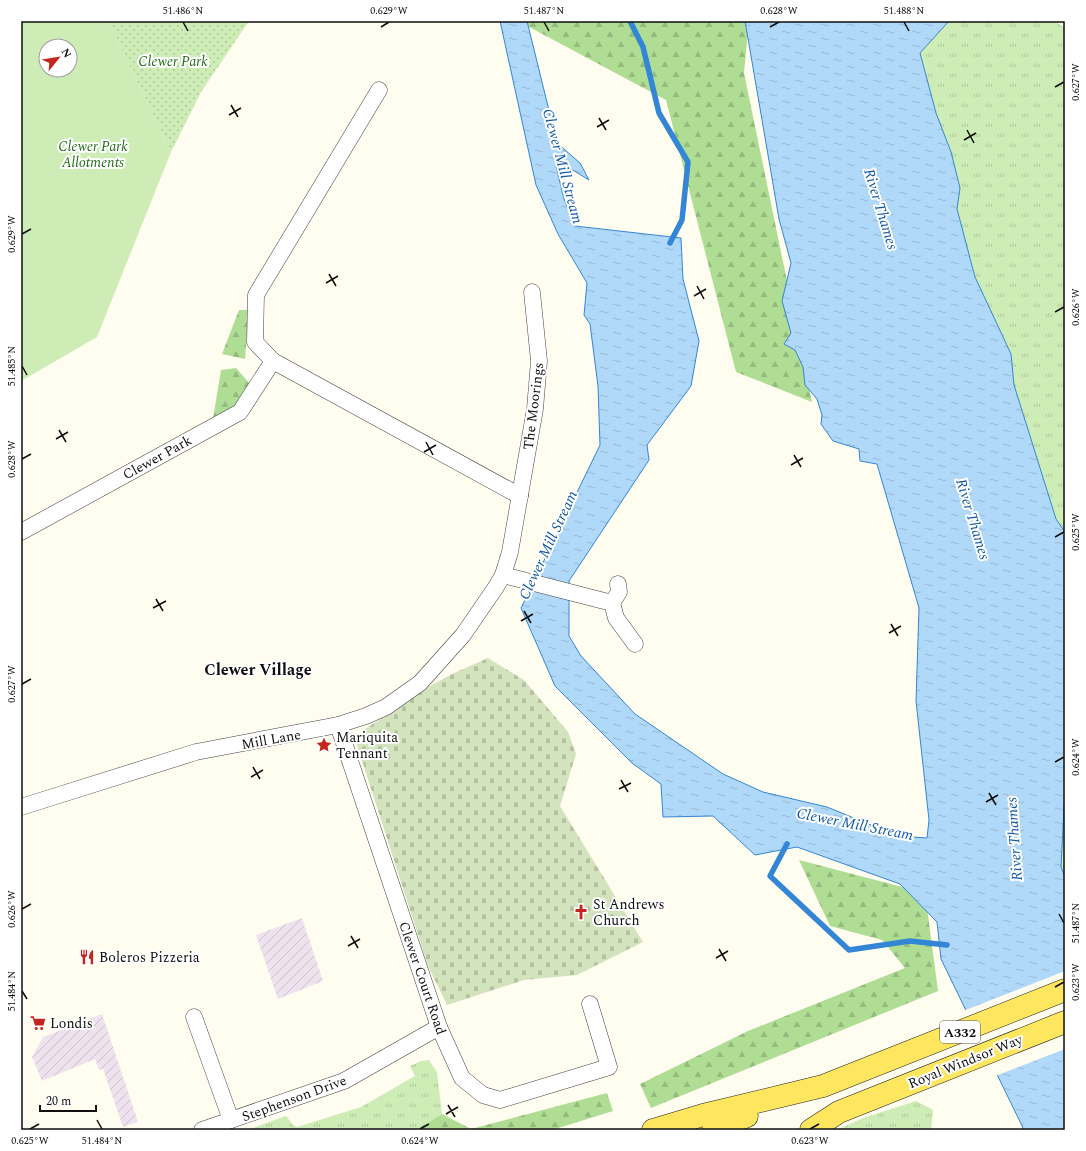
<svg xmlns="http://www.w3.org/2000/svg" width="1086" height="1151" font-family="Spectral,serif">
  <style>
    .industrial { fill: url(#industrial-furrows) }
    .grass { fill: url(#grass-tufts) }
    .forest { fill: url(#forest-firs) }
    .cemetery { fill: url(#cemetery-stones) }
    .park { fill: url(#park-dots) }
    .garden { fill: #cdecb6; fill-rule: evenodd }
    .water { fill: url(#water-ripples); stroke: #3386d5 }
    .pier { fill: #fffdef }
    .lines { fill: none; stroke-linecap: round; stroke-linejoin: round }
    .stream { stroke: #3386d5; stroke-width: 5.5 }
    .minor-casing { stroke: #414141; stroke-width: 17 }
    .primary-casing { stroke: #1f1f1f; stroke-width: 23 }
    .minor { stroke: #fff; stroke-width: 16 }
    .primary { stroke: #ffe65f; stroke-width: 22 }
    .ticks { fill: none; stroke: #0e0e0e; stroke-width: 1.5 }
    .labels { text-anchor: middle; stroke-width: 4; stroke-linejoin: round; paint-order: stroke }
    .shield { fill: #fff; stroke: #565656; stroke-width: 1 }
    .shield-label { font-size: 13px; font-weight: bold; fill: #0e0e0e }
    .park-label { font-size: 14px; font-style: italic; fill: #246a1a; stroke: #fff }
    .street-label { font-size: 14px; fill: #0e0e0e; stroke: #fff }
    .poi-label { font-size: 14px; fill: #0e0e0e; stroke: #fff; text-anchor: start }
    .water-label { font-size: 15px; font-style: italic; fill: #1057a7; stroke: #fff }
    .quarter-label { font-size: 16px; font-weight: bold; fill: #0e0e0e; stroke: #fff }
    .neatline { fill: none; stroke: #0e0e0e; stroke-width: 1.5 }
    .ticks-label { font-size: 10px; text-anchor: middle; fill: #0e0e0e }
  </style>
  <defs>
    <pattern id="industrial-furrows" width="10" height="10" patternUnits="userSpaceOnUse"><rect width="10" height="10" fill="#ede2ed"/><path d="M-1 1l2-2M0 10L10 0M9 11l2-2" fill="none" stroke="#cac1ca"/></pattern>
    <pattern id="grass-tufts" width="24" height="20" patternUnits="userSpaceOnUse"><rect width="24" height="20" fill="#cdecb6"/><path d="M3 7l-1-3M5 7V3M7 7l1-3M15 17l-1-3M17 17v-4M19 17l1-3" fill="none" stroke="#afc99b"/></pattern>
    <pattern id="forest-firs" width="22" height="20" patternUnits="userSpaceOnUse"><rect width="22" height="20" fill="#afdd94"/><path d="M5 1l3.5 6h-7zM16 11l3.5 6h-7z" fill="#95bc7e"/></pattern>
    <pattern id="cemetery-stones" width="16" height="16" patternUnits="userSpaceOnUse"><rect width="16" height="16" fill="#d3e3be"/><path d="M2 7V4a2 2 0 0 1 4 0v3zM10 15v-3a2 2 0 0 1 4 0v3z" fill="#b4c2a2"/></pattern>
    <pattern id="park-dots" width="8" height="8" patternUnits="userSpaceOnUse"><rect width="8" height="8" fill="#cdecb6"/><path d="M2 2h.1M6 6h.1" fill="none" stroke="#afc99b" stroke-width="1.8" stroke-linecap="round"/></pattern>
    <pattern id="water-ripples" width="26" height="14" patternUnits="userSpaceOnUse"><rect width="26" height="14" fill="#b0d8f9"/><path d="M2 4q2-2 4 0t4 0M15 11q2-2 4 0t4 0" fill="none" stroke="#96b8d4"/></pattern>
  </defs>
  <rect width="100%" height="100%" fill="#fffdef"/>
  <g class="industrial">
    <polygon points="302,918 323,981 278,999 256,935"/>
    <polygon points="102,1014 138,1122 123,1127 103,1069 99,1070 95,1059 42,1081 32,1057 43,1037"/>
  </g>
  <g class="grass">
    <polygon points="949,21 1055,21 1065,28 1065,532 1056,519 1014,385 1011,354 975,277 957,209 960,188 951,152 936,113 920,53"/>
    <polygon points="1065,788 1065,877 1061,868"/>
    <polygon points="429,1060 437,1072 442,1114 415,1130 247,1130 286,1116 294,1126 297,1127 361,1107 415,1076 410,1066 421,1061"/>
    <polygon points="916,1101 933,1110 931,1130 837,1130 863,1118"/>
  </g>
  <g class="forest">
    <polygon points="518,21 749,21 744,73 812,402 736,372 666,100"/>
    <polygon points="239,310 249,310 245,359 222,354"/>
    <polygon points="236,368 250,384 238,404 213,419 221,370"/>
    <polygon points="799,860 925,893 938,991 651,1108 640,1084 748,1031 905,968 882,940 830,926"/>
    <polygon points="607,1093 613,1111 552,1130 415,1130 442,1114 471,1129"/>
  </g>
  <polygon class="cemetery" points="488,658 524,680 568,732 576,754 560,806 643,942 577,975 524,980 447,1005 428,966 357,745 358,734 425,689 452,674"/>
  <polygon class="park" points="108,21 249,21 201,92 171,152"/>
  <path class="garden" d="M 21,21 L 108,21 L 171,152 L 97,337 L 21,381 ZM 46,46 L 70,46 L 70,70 L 46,70 Z"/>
  <polygon class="water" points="500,21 527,21 557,143 580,163 589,180 571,169 556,166 564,199 575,226 681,238 683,279 699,341 691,386 647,445 649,460 569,581 569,636 581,656 635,714 723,774 763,792 827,807 898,836 927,838 929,820 916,701 919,608 877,464 860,461 859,449 833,441 821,424 822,415 817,399 805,385 803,367 795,350 784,344 791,333 782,301 791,263 779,219 745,21 949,21 920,53 936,113 951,152 960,188 957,209 975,277 1011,354 1014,385 1056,519 1065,532 1065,788 1061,867 1065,877 1065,1130 1024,1130 941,959 937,922 900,884 797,847 755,855 713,816 663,817 661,784 632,763 555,686 521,608 600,445 598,386 590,324 584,315 587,283 558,234 536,185"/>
  <polygon class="pier" points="1065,971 1065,1049 995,1076 963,1011"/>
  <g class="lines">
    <g class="stream">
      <polyline points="630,21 643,47 659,113 688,162 682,220 670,243"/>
      <polyline points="787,844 770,876 849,950 910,941 947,945"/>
    </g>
    <defs>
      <g id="minor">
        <polyline points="273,361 520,496"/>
        <polyline points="21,532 240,412 273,361 255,342 256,295 379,90"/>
        <polyline points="503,575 612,603 616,618 635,644"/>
        <polyline points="612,603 619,592 618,584"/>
        <polyline points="338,725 439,1027 462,1078 483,1095 500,1100 609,1067 590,1004"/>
        <polyline points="21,807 196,752 338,725 366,716 386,707 420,683 463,635 496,587 503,575 510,552 535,409 539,361 532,292"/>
        <polyline points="194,1017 231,1120"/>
        <polyline points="202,1130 344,1081 439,1027"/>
      </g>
      <g id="primary">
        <polyline points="653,1130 703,1115 823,1086 1065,990"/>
        <polyline points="713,1130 747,1116"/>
        <polyline points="811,1130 839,1112 1065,1022"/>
      </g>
    </defs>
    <use href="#minor" class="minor-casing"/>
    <use href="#primary" class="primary-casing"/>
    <use href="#minor" class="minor"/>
    <use href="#primary" class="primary"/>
  </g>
  <path class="ticks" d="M 183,22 L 188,31M 544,22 L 549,31M 904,22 L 909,31M 381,27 L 389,22M 770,27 L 779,22M 1055,87 L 1064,82M 231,105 L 238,117M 229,115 L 241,108M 599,118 L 606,130M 597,127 L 609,120M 967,130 L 974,143M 964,140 L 976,133M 22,234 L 31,229M 329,274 L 336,286M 326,283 L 338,276M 697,286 L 704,299M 694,296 L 706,289M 1055,312 L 1064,307M 22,366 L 27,375M 59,430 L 66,442M 56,439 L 68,432M 426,442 L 433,455M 424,452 L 436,445M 794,455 L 801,467M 22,459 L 31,454M 791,465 L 803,458M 1055,537 L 1064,532M 156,599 L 163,611M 153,608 L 166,601M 524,611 L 531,623M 521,621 L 533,614M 891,624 L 898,636M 889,633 L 901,626M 22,684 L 31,679M 1055,762 L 1064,757M 253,767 L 260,779M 251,777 L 263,770M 621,780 L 628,792M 619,789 L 631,783M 989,793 L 996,805M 986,802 L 998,795M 22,909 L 31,904M 1059,914 L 1064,923M 351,936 L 358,948M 348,946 L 360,939M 719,949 L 726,961M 716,958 L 728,951M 1055,987 L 1064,982M 22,991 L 27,999M 448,1105 L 455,1117M 446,1114 L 458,1107M 97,1120 L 102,1129M 30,1129 L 39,1124M 420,1129 L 429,1124M 810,1129 L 819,1124"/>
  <defs>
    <symbol id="sight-bare" viewBox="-9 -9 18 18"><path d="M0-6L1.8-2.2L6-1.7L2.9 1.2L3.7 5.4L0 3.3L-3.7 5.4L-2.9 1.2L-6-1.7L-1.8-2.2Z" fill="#c6251e" stroke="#fff" stroke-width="2.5" paint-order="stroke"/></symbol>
    <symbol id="church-bare" viewBox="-9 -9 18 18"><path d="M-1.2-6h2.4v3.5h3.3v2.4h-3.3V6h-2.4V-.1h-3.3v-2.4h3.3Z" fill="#c6251e" stroke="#fff" stroke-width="2.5" paint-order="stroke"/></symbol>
    <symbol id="restaurant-bare" viewBox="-9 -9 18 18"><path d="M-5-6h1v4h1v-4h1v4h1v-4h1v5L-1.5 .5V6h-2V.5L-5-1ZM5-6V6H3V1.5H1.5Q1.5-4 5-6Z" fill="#c6251e" stroke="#fff" stroke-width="2.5" paint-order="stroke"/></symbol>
    <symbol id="supermarket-bare" viewBox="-9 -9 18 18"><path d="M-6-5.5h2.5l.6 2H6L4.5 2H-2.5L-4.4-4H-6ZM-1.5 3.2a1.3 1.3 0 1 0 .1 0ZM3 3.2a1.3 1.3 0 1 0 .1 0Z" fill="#c6251e" stroke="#fff" stroke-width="2.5" paint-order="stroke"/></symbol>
  </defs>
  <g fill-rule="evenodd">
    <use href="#sight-bare" x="313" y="734" width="22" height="22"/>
    <use href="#church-bare" x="570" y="901" width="22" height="22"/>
    <use href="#restaurant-bare" x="76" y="946" width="22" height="22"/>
    <use href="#supermarket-bare" x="27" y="1012" width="22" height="22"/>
  </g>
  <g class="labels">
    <rect class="shield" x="940" y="1021" width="40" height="22" rx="3"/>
    <g class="shield-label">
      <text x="960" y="1037">A332</text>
    </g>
    <g class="park-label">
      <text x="173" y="66">Clewer Park</text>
      <text x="93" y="151">Clewer Park<tspan x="93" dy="16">Allotments</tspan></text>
    </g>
    <g class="street-label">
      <text transform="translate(533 406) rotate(-83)" y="5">The Moorings</text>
      <text transform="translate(157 457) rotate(-29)" y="5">Clewer Park</text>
      <text transform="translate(271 739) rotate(-10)" y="5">Mill Lane</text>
      <text transform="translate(423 978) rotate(71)" y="5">Clewer Court Road</text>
      <text transform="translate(965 1061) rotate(-22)" y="5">Royal Windsor Way</text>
      <text transform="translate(294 1098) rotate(-20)" y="5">Stephenson Drive</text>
    </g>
    <g class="poi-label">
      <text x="336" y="742">Mariquita<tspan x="336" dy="16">Tennant</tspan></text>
      <text x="593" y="909">St Andrews<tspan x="593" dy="16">Church</tspan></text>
      <text x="99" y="962">Boleros Pizzeria</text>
      <text x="50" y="1028">Londis</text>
    </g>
    <g class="water-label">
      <text transform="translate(563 166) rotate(75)" y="5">Clewer Mill Stream</text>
      <text transform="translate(881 209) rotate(73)" y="5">River Thames</text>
      <text transform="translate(973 519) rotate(73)" y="5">River Thames</text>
      <text transform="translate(548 545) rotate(-65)" y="5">Clewer Mill Stream</text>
      <text transform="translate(855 824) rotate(11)" y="5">Clewer Mill Stream</text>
      <text transform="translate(1014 839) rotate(-94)" y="5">River Thames</text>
    </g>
    <g class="quarter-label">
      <text x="258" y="675">Clewer Village</text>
    </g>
  </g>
  <rect width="1086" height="1151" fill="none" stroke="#ffffff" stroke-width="44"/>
  <g transform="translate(58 58) rotate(60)"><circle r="19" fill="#ffffff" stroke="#9f9f9f"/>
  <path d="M0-3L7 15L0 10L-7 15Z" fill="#c6251e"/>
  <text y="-6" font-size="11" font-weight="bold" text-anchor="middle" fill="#0e0e0e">N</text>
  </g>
  <path d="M40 1105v6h56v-6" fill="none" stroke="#0e0e0e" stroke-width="2"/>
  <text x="46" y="1105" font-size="12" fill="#0e0e0e" stroke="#ffffff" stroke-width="3" paint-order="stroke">20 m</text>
  <rect x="22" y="22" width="1042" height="1107" class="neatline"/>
  <g class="ticks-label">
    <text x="183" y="14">51.486°N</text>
    <text x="389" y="14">0.629°W</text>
    <text x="544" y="14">51.487°N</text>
    <text x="779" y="14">0.628°W</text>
    <text x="904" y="14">51.488°N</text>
    <text transform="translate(1075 82) rotate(-90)" y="4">0.627°W</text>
    <text transform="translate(11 234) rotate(-90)" y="4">0.629°W</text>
    <text transform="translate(1075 307) rotate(-90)" y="4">0.626°W</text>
    <text transform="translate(11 366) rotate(-90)" y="4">51.485°N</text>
    <text transform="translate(11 459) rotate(-90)" y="4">0.628°W</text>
    <text transform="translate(1075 532) rotate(-90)" y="4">0.625°W</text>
    <text transform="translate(11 684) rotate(-90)" y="4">0.627°W</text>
    <text transform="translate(1075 757) rotate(-90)" y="4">0.624°W</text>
    <text transform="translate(11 909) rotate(-90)" y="4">0.626°W</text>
    <text transform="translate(1075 923) rotate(-90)" y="4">51.487°N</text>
    <text transform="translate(1075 982) rotate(-90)" y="4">0.623°W</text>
    <text transform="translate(11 991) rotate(-90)" y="4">51.484°N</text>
    <text x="30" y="1144">0.625°W</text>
    <text x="102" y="1144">51.484°N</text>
    <text x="420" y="1144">0.624°W</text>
    <text x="810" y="1144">0.623°W</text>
  </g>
</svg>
